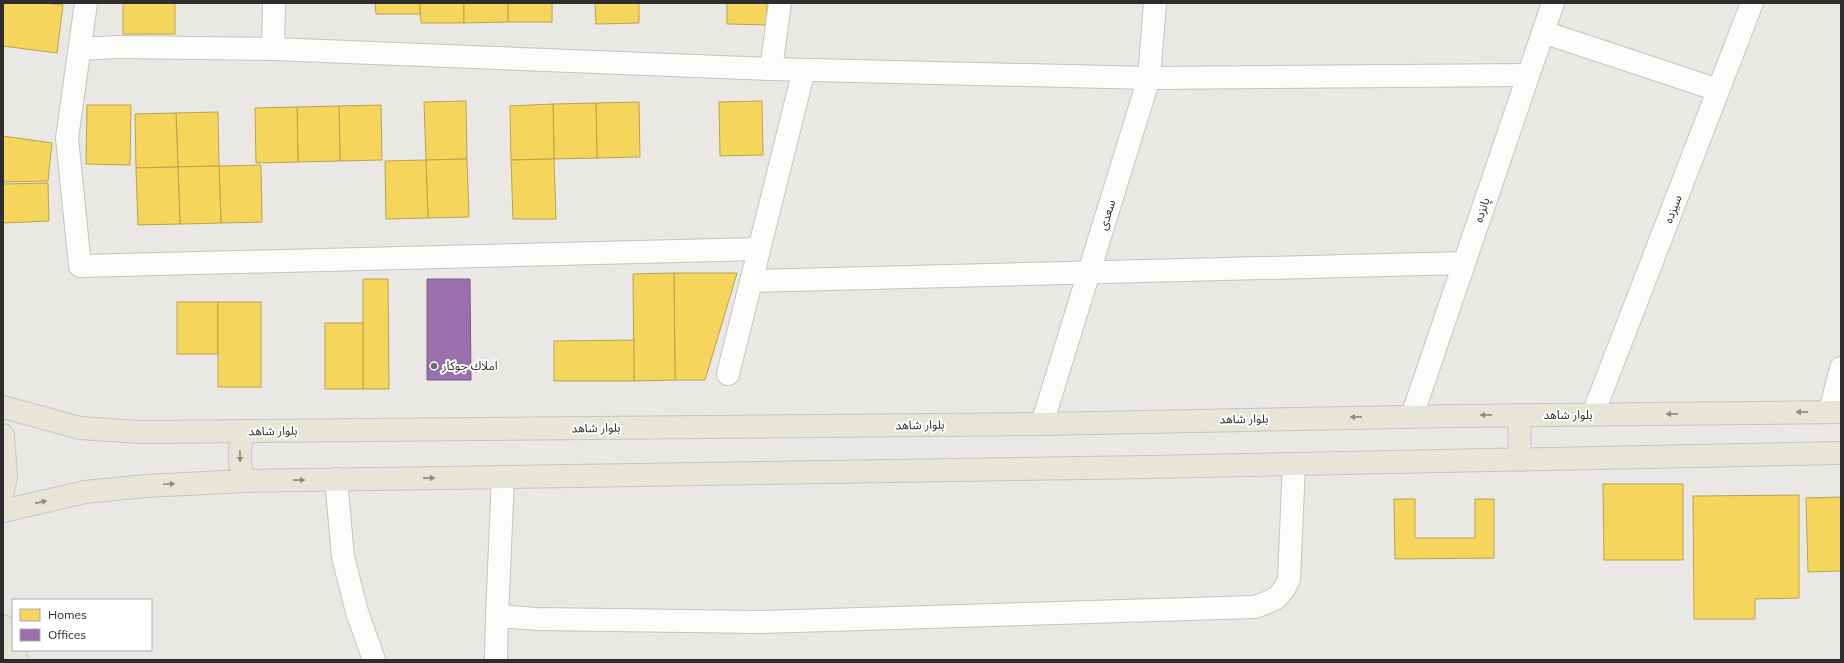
<svg xmlns="http://www.w3.org/2000/svg" width="1844" height="663" font-family="Mulish,'Noto Sans Arabic',sans-serif">
  <style>
    .homes { fill: #f6d55c; stroke: #baa34e }
    .offices { fill: #9970ab; stroke: #795c85 }
    .lines { fill: none; stroke-linecap: round; stroke-linejoin: round }
    .minor-casing { stroke: #c4c4c3; stroke-width: 24 }
    .major-casing { stroke: #c6c5c3; stroke-width: 24 }
    .minor { stroke: #fcfcfb; stroke-width: 22 }
    .major { stroke: #e6e5d6; stroke-width: 22 }
    .oneway { fill: #8a8982 }
    .poi-dot { fill: #6f6e6d; stroke: #fff; stroke-width: 1.5 }
    .labels { text-anchor: middle; stroke-width: 4; stroke-linejoin: round; paint-order: stroke }
    .street-label { font-size: 12px; fill: #2d2d2d; stroke: #fff }
    .poi-label { font-size: 12px; fill: #2d2d2d; stroke: #fff; text-anchor: start }
  </style>
  <rect width="100%" height="100%" fill="#eae8e4"/>
  <g class="homes">
    <polygon points="3,3 46,3 63,5 57,53 3,46"/>
    <rect x="123" y="3" width="52" height="31"/>
    <polygon points="375,3 420,3 420,14 376,14"/>
    <polygon points="420,3 464,3 464,23 421,23"/>
    <polygon points="464,3 508,3 508,22 464,23"/>
    <rect x="508" y="3" width="44" height="19"/>
    <polygon points="595,3 639,3 639,23 596,24"/>
    <polygon points="727,3 767,3 767,25 727,24"/>
    <polygon points="466,101 467,159 426,160 424,102"/>
    <polygon points="762,101 763,155 720,156 719,102"/>
    <polygon points="639,102 640,157 597,158 596,103"/>
    <polygon points="596,103 597,158 554,159 553,104"/>
    <polygon points="553,104 554,159 511,160 510,106"/>
    <polygon points="87,105 131,105 130,165 86,164"/>
    <polygon points="381,105 382,160 340,161 339,106"/>
    <polygon points="339,106 340,161 298,162 297,107"/>
    <polygon points="297,107 298,162 256,163 255,108"/>
    <polygon points="218,112 219,166 178,167 176,113"/>
    <polygon points="176,113 178,167 136,168 135,114"/>
    <polygon points="3,136 52,143 48,181 3,182"/>
    <polygon points="467,159 469,217 428,218 426,160"/>
    <polygon points="554,159 556,219 513,219 511,160"/>
    <polygon points="426,160 428,218 386,219 385,161"/>
    <polygon points="261,165 262,222 221,223 219,166"/>
    <polygon points="219,166 221,223 180,224 178,167"/>
    <polygon points="178,167 180,224 138,225 136,168"/>
    <polygon points="48,183 49,221 3,223 3,184"/>
    <polygon points="674,273 737,273 705,380 675,380"/>
    <polygon points="674,273 675,380 634,381 633,274"/>
    <polygon points="363,279 388,279 389,389 363,389"/>
    <rect x="177" y="302" width="41" height="52"/>
    <rect x="218" y="302" width="43" height="85"/>
    <rect x="325" y="323" width="38" height="66"/>
    <polygon points="634,340 634,381 554,381 554,341"/>
    <polygon points="1603,484 1683,484 1683,560 1604,560"/>
    <polygon points="1799,495 1799,598 1755,599 1755,619 1694,619 1693,496"/>
    <polygon points="1841,497 1841,571 1808,572 1806,498"/>
    <polygon points="1394,499 1415,499 1415,538 1475,538 1475,499 1494,499 1494,558 1395,559"/>
  </g>
  <polygon class="offices" points="427,279 470,279 471,380 427,380"/>
  <g class="lines">
    <defs>
      <g id="minor">
        <polyline points="86,3 67,138 80,266 759,249"/>
        <polyline points="1543,32 1718,90"/>
        <polyline points="81,49 116,47 273,49 771,69 1149,78 1528,75"/>
        <polyline points="273,49 274,3"/>
        <polyline points="771,69 780,3"/>
        <polyline points="751,281 1464,263"/>
        <polyline points="728,374 804,70"/>
        <polyline points="1830,412 1841,368"/>
        <polyline points="1593,414 1752,3"/>
        <polyline points="1412,416 1553,3"/>
        <polyline points="1042,424 1149,78 1155,3"/>
        <polyline points="336,479 343,557 357,612 374,660"/>
        <polyline points="497,616 503,477"/>
        <path d="M 496,660 L 497,616 L 537,619 L 760,622 L 1255,607 C 1275,600 1280,599 1289,579 L 1294,464"/>
      </g>
      <g id="major">
        <polyline points="3,407 80,428 141,432 1042,424 1456,416 1841,412"/>
        <polyline points="1519,415 1520,460"/>
        <path d="M 245,431 C 238,449 238,463 245,481"/>
        <polyline points="3,435 6,476 3,491"/>
        <polyline points="3,511 85,492 146,486 245,481 1148,467 1841,453"/>
        <polyline points="3,626 17,660"/>
      </g>
    </defs>
    <use href="#minor" class="minor-casing"/>
    <use href="#major" class="major-casing"/>
    <use href="#minor" class="minor"/>
    <use href="#major" class="major"/>
  </g>
  <defs><path id="oneway-solid" d="M-6-.8H1V-3.2L6.5 0L1 3.2V.8H-6Z"/></defs>
  <g class="oneway">
    <use href="#oneway-solid" transform="translate(1802 412) rotate(179)"/>
    <use href="#oneway-solid" transform="translate(1672 414) rotate(179)"/>
    <use href="#oneway-solid" transform="translate(1486 415) rotate(179)"/>
    <use href="#oneway-solid" transform="translate(1356 417) rotate(179)"/>
    <use href="#oneway-solid" transform="translate(240 456) rotate(89)"/>
    <use href="#oneway-solid" transform="translate(429 478) rotate(-1)"/>
    <use href="#oneway-solid" transform="translate(299 480) rotate(-1)"/>
    <use href="#oneway-solid" transform="translate(169 484) rotate(-3)"/>
    <use href="#oneway-solid" transform="translate(41 502) rotate(-13)"/>
  </g>
  <circle class="poi-dot" cx="434" cy="366" r="4"/>
  <g class="labels">
    <g class="street-label">
      <text transform="translate(1673 209) rotate(-69)" y="4">سیزده</text>
      <text transform="translate(1482 210) rotate(-71)" y="4">پانزده</text>
      <text transform="translate(1107 215) rotate(-73)" y="4">سعدی</text>
      <text x="1568" y="419">بلوار شاهد</text>
      <text transform="translate(1244 419) rotate(-1)" y="4">بلوار شاهد</text>
      <text transform="translate(920 425) rotate(-1)" y="4">بلوار شاهد</text>
      <text transform="translate(596 428) rotate(-1)" y="4">بلوار شاهد</text>
      <text transform="translate(273 431) rotate(-1)" y="4">بلوار شاهد</text>
    </g>
    <g class="poi-label">
      <text x="442" y="370">املاك جوكار</text>
    </g>
  </g>
  <rect width="1844" height="663" fill="none" stroke="#2d2d2d" stroke-width="8"/>
  <rect x="12" y="599" width="140" height="52" fill="#ffffff" stroke="#ababab"/>
  <rect x="20" y="609" width="20" height="12" fill="#f6d55c" stroke="#ababab"/>
  <text x="48" y="619" font-size="12" fill="#2d2d2d">Homes</text>
  <rect x="20" y="629" width="20" height="12" fill="#9970ab" stroke="#ababab"/>
  <text x="48" y="639" font-size="12" fill="#2d2d2d">Offices</text>
</svg>
